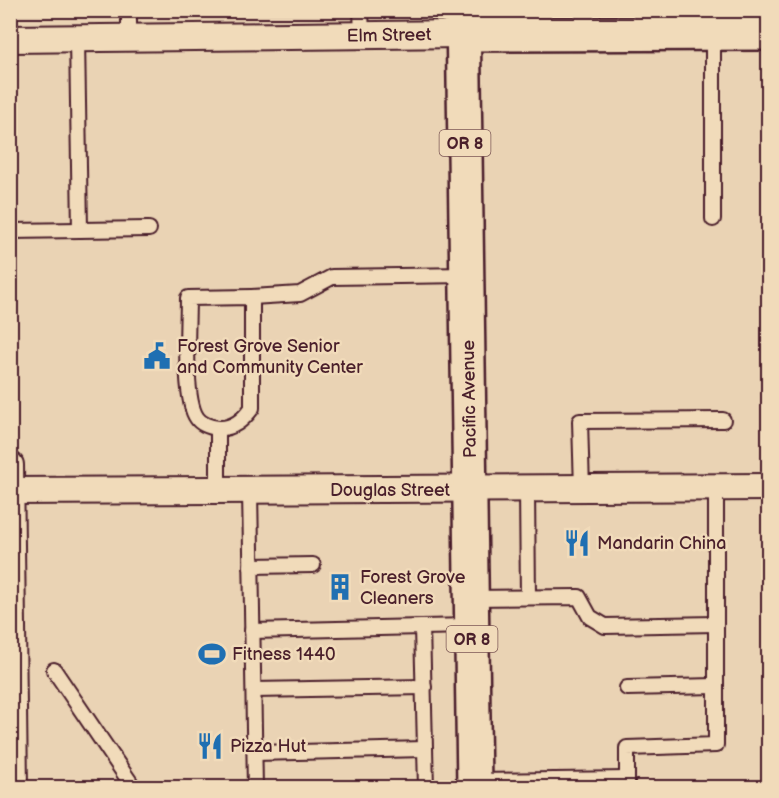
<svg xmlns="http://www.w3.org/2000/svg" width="779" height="798" font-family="'Balsamiq Sans',sans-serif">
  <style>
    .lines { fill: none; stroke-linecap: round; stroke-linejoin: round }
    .lane-casing { stroke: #4a1f2b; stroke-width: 18 }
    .street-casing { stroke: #4a1f2b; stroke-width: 30 }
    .secondary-casing { stroke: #4a1f2b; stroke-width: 38 }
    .primary-casing { stroke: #4a1f2b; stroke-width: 38 }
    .lane { stroke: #f1dbba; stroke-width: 14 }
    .street { stroke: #f1dbba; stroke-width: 26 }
    .secondary { stroke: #f1dbba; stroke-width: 33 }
    .primary { stroke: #f1dbba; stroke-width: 33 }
    .labels { text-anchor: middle; stroke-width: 5; stroke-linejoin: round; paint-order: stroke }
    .shield { fill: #f1dbba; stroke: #7c5756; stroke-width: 1.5 }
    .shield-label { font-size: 16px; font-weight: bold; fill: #4a1f2b }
    .street-label { font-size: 18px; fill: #4a1f2b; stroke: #f1dbba }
    .poi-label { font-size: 18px; fill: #4a1f2b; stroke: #f1dbba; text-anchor: start }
  </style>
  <rect width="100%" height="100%" fill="#ead3b4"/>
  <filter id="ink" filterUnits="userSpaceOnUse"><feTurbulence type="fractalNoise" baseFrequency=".0167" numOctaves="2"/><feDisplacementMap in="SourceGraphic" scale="12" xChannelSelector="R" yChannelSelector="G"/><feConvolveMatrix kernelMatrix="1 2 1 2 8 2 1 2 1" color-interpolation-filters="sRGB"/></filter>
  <g filter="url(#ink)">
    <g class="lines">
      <defs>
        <g id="lane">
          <polyline points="129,10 129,38"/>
          <polyline points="361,10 362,35"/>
          <polyline points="713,33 713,219"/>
          <polyline points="77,38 80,230"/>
          <polyline points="10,231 149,229"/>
          <path d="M 252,297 L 252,408 C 243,420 233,429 218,428 C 210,427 201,424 197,418 C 183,399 188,324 188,298 Z"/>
          <polyline points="252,297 300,294 332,277 467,275"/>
          <polyline points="218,428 218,491"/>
          <polyline points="582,489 580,421 723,420"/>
          <polyline points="527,490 528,597"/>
          <polyline points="250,491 255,788"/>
          <polyline points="251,566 313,565"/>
          <polyline points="471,598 579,597 590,617 605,626 716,624"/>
          <polyline points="422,627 471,626"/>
          <polyline points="252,631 422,627 426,788"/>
          <polyline points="54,670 134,788"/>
          <polyline points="627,688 716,686"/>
          <polyline points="254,690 424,687"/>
          <polyline points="255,753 425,749"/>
          <polyline points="474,781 627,779"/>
          <polyline points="627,788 627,748 716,745 716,488"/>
        </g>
        <g id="street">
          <polyline points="10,39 464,34"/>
          <polyline points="10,465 14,788"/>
          <polyline points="10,491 768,487"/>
        </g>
        <polyline id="secondary" points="464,34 768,33"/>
        <polyline id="primary" points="463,10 474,788"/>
      </defs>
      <use href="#lane" class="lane-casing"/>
      <use href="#street" class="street-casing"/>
      <use href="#secondary" class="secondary-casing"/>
      <use href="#primary" class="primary-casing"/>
      <use href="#lane" class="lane"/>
      <use href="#street" class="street"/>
      <use href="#secondary" class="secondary"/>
      <use href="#primary" class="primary"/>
    </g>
  </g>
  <defs>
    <symbol id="civic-bare" viewBox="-9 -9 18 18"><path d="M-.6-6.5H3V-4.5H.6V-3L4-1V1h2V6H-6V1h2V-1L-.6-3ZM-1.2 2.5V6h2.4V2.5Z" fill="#1f6fb2" stroke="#f1dbba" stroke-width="2.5" paint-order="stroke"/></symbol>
    <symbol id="restaurant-bare" viewBox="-9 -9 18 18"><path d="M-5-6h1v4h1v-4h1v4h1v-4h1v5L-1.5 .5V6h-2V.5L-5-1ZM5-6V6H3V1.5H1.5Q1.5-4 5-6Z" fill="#1f6fb2" stroke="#f1dbba" stroke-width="2.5" paint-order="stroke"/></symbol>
    <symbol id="building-bare" viewBox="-9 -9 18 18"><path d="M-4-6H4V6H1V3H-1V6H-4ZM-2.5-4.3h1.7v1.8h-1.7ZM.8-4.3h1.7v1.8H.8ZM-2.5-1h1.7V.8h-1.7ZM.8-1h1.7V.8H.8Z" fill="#1f6fb2" stroke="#f1dbba" stroke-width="2.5" paint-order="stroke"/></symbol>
    <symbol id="stadium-bare" viewBox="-9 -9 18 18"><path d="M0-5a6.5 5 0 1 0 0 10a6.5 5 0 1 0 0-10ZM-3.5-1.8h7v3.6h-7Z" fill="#1f6fb2" stroke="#f1dbba" stroke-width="2.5" paint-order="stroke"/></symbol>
  </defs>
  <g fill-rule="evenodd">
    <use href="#civic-bare" x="138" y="337" width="38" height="38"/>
    <use href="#restaurant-bare" x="558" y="524" width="38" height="38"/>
    <use href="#building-bare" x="321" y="568" width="38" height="38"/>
    <use href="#stadium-bare" x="193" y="635" width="38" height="38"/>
    <use href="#restaurant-bare" x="191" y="727" width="38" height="38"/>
  </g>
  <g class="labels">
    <g class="shield">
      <rect x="439.5" y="130" width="51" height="26" rx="4.5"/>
      <rect x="446.5" y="626" width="51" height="26" rx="4.5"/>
    </g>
    <g class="shield-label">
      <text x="465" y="149">OR 8</text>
      <text x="472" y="645">OR 8</text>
    </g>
    <g class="street-label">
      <text transform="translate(389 35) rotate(-1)" y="6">Elm Street</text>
      <text transform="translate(469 399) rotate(-91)" y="6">Pacific Avenue</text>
      <text x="390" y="496">Douglas Street</text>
    </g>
    <g class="poi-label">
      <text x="177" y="352">Forest Grove Senior<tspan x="177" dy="21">and Community Center</tspan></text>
      <text x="597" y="549">Mandarin China</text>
      <text x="360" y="583">Forest Grove<tspan x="360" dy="21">Cleaners</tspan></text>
      <text x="232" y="660">Fitness 1440</text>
      <text x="230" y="752">Pizza Hut</text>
    </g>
  </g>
  <rect width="779" height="798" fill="none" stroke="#f1dbba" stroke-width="36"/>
  <rect x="18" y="18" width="743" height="762" fill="none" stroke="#4a1f2b" stroke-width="2" filter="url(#ink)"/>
</svg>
